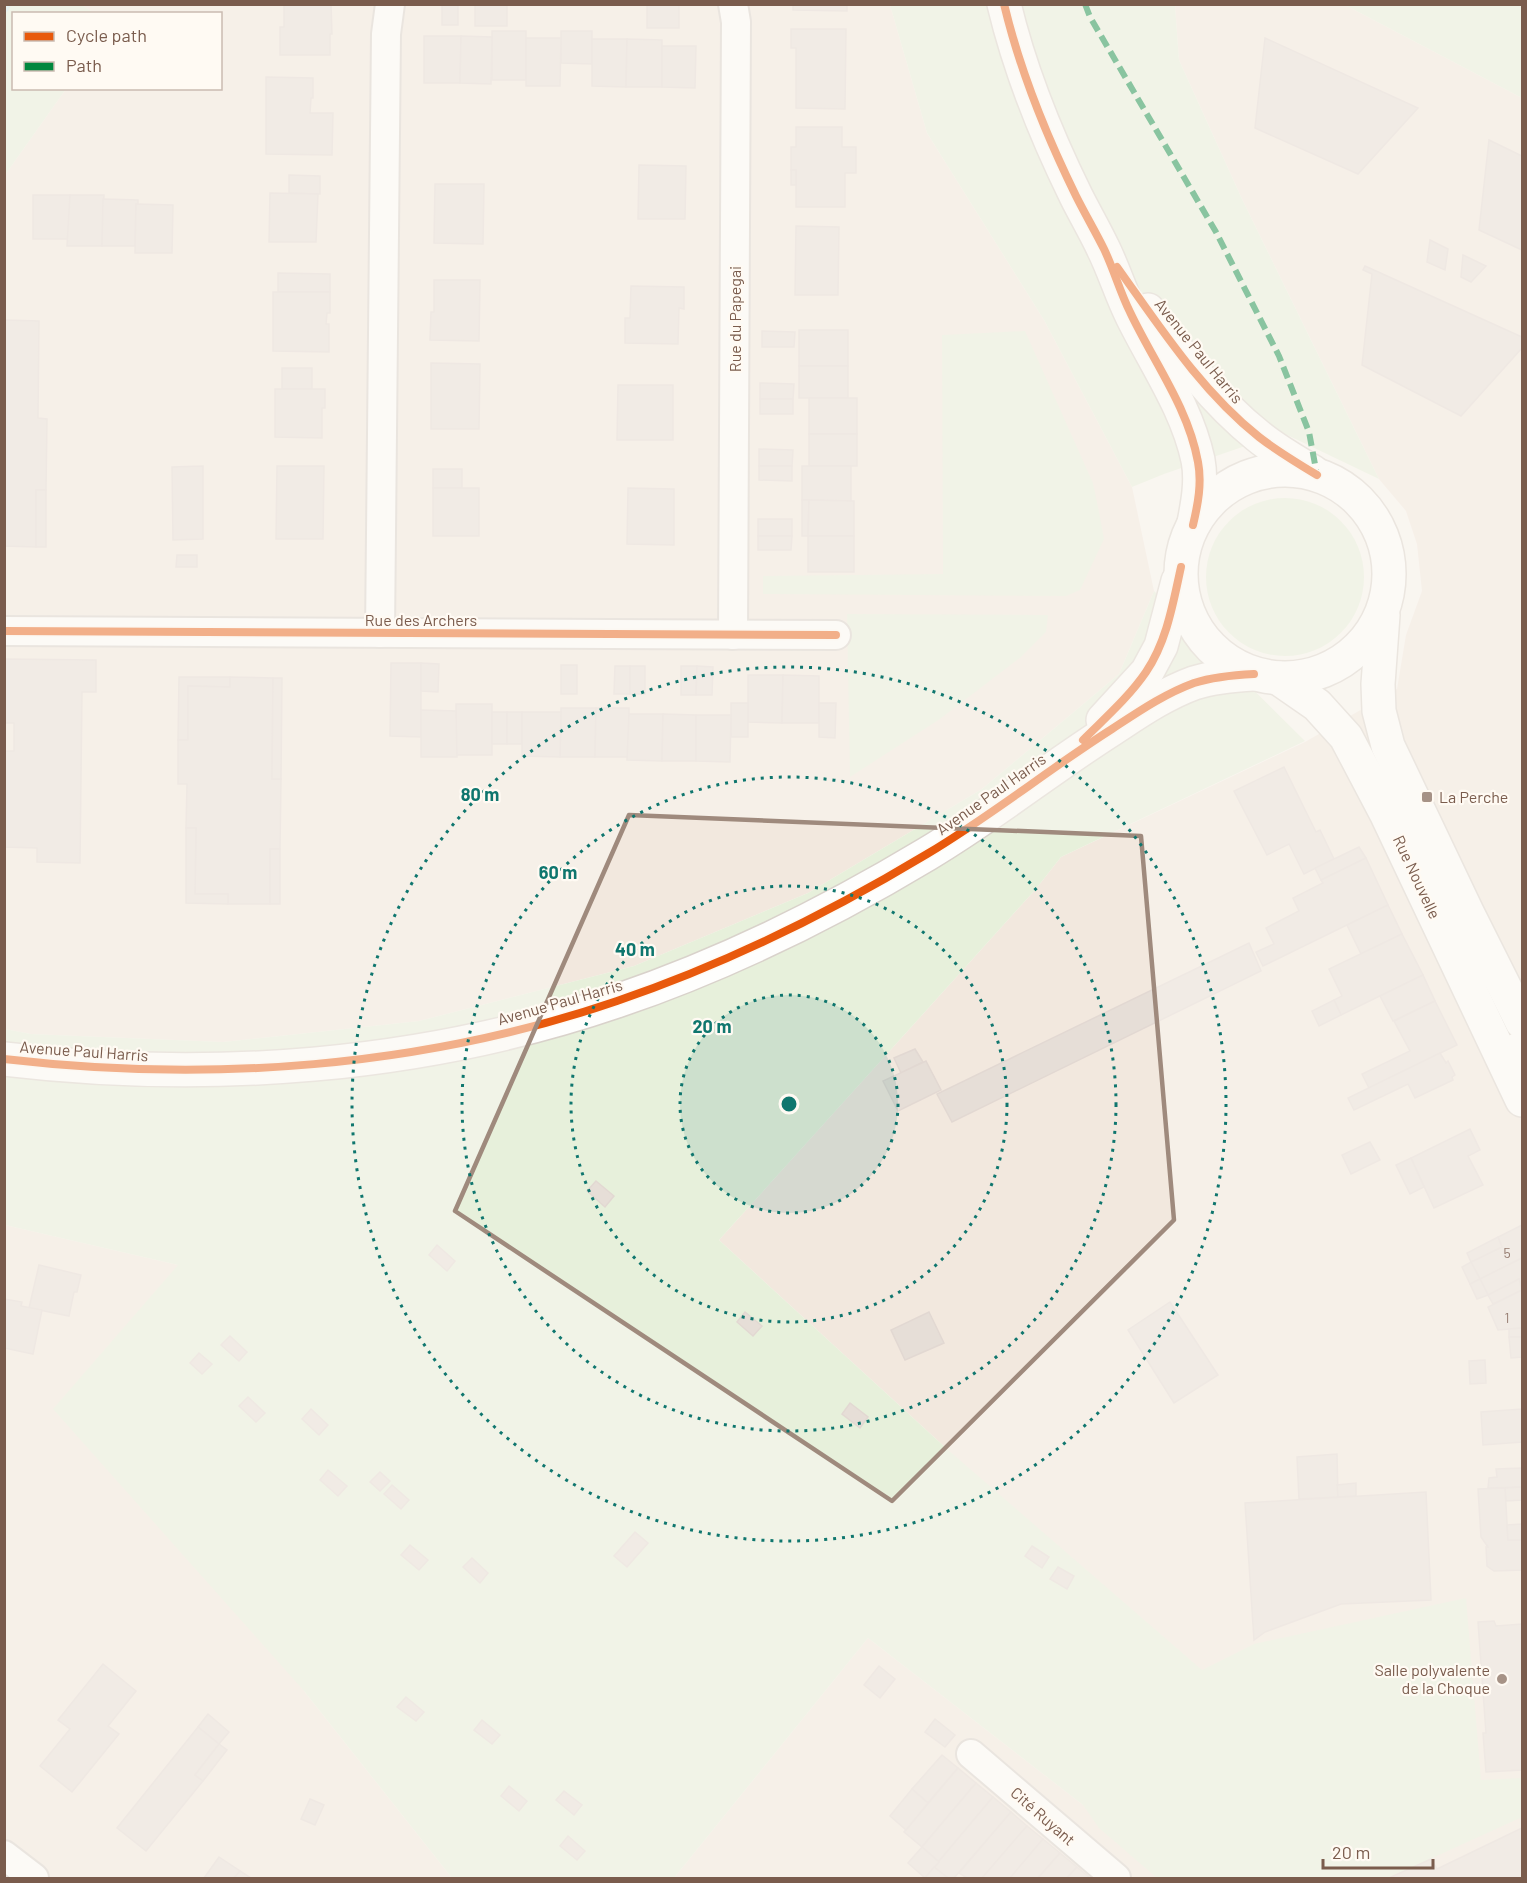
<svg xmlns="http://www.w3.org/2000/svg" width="1527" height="1883" font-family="Barlow,sans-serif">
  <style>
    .residential { fill: #f2e8de }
    .green { fill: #e7f0db }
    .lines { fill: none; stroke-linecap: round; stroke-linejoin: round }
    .stream { stroke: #d0e8ea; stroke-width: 10 }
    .building { fill: #e6ded7; stroke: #e2d8d2; stroke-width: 1.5 }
    .minor-casing { stroke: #d7d1cb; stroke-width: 32 }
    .secondary-casing { stroke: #d9d2cb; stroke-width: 36 }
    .minor { stroke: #fefefd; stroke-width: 28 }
    .secondary { stroke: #fefefd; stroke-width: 33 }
    .quiet { stroke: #00873e; stroke-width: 6; stroke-dasharray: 12 6; stroke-linecap: butt }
    .cycleway-casing { stroke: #fffaf3; stroke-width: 11 }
    .cycleway { stroke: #e8590c; stroke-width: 8 }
    .marked { fill: none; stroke: #9f8a7d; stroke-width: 4.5; stroke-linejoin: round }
    .ring { fill: none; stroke: #0f766e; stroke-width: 3; stroke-dasharray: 3 6 }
    .poi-dot { fill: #a69286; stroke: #fffaf3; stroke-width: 2 }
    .labels { text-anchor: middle; stroke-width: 4.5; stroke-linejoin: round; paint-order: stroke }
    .number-label { font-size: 14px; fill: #977e72 }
    .street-label { font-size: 16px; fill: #7a5c4d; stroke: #fffaf3 }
    .poi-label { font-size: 16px; fill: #7a5c4d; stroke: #fffaf3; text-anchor: start }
    .centre { fill: #0f766e; stroke: #fffaf3; stroke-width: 3 }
    .ring-label { font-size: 18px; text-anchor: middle; font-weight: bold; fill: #0f766e; stroke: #fffaf3; stroke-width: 4.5; stroke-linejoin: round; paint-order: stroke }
  </style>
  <rect width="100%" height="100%" fill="#f9f5f0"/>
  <g class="residential">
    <polygon points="82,5 890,5 927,133 1044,320 1132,487 1154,591 1119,674 982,789 808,893 634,966 419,1021 223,1042 31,1034 5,1029 5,175 66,89 220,88 220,14 94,13"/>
    <polygon points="1175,5 1345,5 1522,98 1522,1878 674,1878 868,1638 1083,1805 947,1449 719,1240 1035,890 1061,857 1305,742 1397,689 1406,635 1422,591 1417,544 1406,511 1379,479 1242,199 1179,60"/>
    <polygon points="5,1225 178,1265 304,1691 452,1878 5,1878"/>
  </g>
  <g class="green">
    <polygon points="5,4 82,5 94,13 14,14 14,88 66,89 5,175"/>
    <polygon points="890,5 1175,5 1179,60 1242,199 1379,479 1283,433 1164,474 1132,487 1044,320 927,133"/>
    <polygon points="1345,5 1522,5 1522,98"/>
    <polygon points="1025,331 1093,483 1099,512 1104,539 1080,590 1066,596 763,594 763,576 943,574 942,335"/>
    <circle cx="1285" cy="577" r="79"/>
    <polygon points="1154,591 1305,741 1061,857 1035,890 719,1240 947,1449 1202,1670 1254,1644 1466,1598 1481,1780 1522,1778 1522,1817 1389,1878 1157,1878 1099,1828 1083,1805 868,1638 674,1878 452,1878 304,1691 53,1409 178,1265 5,1225 5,1029 31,1034 223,1042 419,1021 634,966 808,893 982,789 1119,674"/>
    <polygon points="847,614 1048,615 1046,632 1021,657 940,719 850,777"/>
  </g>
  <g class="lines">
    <polyline class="stream" points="4,8 6,4"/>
  </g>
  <g class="building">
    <polygon points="284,4 331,4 332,34 330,34 330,55 280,55 280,27 284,27"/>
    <rect x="442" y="4" width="16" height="21"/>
    <rect x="475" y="4" width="32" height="22"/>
    <rect x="647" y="4" width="32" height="24"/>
    <polygon points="793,4 847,4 847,11 793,10"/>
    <polygon points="791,29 846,29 845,109 796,108 796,48 791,48"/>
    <rect x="492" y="31" width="34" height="49"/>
    <polygon points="561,31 592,31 592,64 561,63"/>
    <polygon points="424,36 461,36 460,83 424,83"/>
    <polygon points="461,36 492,37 491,84 460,83"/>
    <polygon points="526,38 561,38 560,86 526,86"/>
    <polygon points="1265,38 1418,108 1358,174 1255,128"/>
    <polygon points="592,39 627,39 626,87 592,86"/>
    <polygon points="627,39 662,40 662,87 626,87"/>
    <polygon points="662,46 696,46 695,88 662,87"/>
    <polygon points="266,77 313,78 313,98 311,98 310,113 333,113 332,155 266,154"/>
    <polygon points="796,127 842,127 842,147 856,147 856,173 845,173 845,207 796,207 796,170 791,170 791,147 796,147"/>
    <polygon points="1489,140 1522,156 1522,250 1479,230"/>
    <polygon points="639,165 686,166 685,219 638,219"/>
    <rect x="791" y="170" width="5" height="15"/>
    <polygon points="289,175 320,176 320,194 289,193"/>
    <polygon points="435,184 484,184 483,244 434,243"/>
    <polygon points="270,193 318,194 316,242 269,242"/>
    <polygon points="33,195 70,195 69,239 33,239"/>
    <polygon points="70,195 104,195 102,246 67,246"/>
    <polygon points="103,199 138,200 138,204 136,204 135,246 102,246"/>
    <polygon points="136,204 173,205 172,253 135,253"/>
    <polygon points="796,226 839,227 838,295 795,295"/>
    <polygon points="1430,240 1448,249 1445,270 1427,262"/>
    <polygon points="1463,255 1486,266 1471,282 1461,277"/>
    <polygon points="1365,266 1522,337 1522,348 1461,416 1362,365 1372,274 1363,270"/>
    <polygon points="278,273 330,274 330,292 278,292"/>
    <polygon points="434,280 480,280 479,341 430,340 431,312 434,312"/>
    <polygon points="631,286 684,287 684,309 679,308 678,344 625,343 625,318 630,318"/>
    <polygon points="273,292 330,292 330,313 327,313 326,324 329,324 329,352 273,351"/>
    <polygon points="4,320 39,321 38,418 47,419 46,490 36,490 36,547 4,546"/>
    <rect x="799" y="330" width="49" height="36"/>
    <polygon points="762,331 795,332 794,347 762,347"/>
    <polygon points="431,363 480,364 479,429 431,429"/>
    <rect x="799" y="366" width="49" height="32"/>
    <rect x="282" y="368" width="30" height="21"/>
    <polygon points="760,383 794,384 793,399 760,399"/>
    <polygon points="618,385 673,385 673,440 617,440"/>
    <polygon points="275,389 325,389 325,408 322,408 322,438 275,437"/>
    <rect x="809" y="398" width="48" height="36"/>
    <rect x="760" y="399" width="33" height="15"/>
    <rect x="809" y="434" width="48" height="32"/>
    <polygon points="759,449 793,450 792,466 759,466"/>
    <polygon points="203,466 203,539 173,540 172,467"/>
    <polygon points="277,466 324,466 323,539 276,539"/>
    <polygon points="759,466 792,466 792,481 759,480"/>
    <polygon points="802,466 851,466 851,501 802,500"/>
    <rect x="433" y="469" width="29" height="19"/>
    <rect x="433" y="488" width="46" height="48"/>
    <polygon points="628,488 674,489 674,545 627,544"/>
    <rect x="36" y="490" width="10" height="57"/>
    <polygon points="802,500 809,500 808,536 802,536"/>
    <polygon points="809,500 854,501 854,536 808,536"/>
    <rect x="758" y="519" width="34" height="17"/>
    <polygon points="758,536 792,536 791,550 758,550"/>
    <rect x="808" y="536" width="46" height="36"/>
    <polygon points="177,555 197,555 197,567 176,567"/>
    <polygon points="4,659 96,660 96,692 82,692 80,863 37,862 37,848 4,847 4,751 14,751 14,723 4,723"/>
    <polygon points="391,663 421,663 421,737 390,736"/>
    <polygon points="421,663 439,664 438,692 421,691"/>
    <rect x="561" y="665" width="16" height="29"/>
    <polygon points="615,666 630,666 630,694 614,694"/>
    <rect x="630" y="666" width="15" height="28"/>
    <polygon points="681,666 697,666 696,695 681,695"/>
    <polygon points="697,666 713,667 712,695 696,695"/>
    <polygon points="748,675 783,675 782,723 748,722"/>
    <polygon points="783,675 819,676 819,723 782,723"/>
    <polygon points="179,677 230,677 230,687 188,686 188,740 178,740"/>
    <polygon points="230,677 273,678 272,779 281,779 280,849 270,849 270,904 228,904 228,894 195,894 196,828 186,828 187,784 178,784 178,740 188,740 188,686 230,687"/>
    <polygon points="273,678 282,678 281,779 272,779"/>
    <rect x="731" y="703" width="17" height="34"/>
    <polygon points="819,703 836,703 835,738 819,737"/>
    <rect x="456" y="704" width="36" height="51"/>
    <polygon points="561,708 596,708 595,757 560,757"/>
    <polygon points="596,708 629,708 629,757 595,757"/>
    <polygon points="421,710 456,711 457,757 421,757"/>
    <rect x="492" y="712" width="15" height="32"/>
    <rect x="507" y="712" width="15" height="32"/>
    <polygon points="522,712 561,712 560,757 522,756"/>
    <polygon points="629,714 663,714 662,761 627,760"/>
    <polygon points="663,714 696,715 696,761 662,761"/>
    <polygon points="696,715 731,715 730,762 696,761"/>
    <polygon points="1284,767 1316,832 1320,830 1334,859 1304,874 1289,844 1267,855 1234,791"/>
    <polygon points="186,828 196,828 195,894 228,894 228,904 186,903"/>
    <polygon points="1359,847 1366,858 1321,880 1315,868"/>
    <rect x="270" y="849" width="10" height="55"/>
    <polygon points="1366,858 1388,905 1263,966 1256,952 1274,944 1266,928 1299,911 1293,898 1323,883 1321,880"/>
    <polygon points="1388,905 1402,934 1361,954 1347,925"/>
    <polygon points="1402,934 1423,975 1341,1015 1334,1000 1342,996 1329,969"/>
    <polygon points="1249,943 1261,971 952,1122 937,1094"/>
    <polygon points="1423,975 1435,1001 1393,1021 1380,996"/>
    <polygon points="1334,1000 1341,1015 1319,1026 1312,1011"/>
    <polygon points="1435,1001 1457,1045 1369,1088 1362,1074 1410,1051 1394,1021"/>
    <polygon points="915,1049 923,1062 901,1073 894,1058"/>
    <polygon points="1440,1053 1446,1063 1448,1061 1455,1075 1452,1077 1453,1080 1415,1098 1408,1084 1354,1110 1348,1098"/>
    <polygon points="926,1061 941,1090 898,1111 883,1081"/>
    <polygon points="1470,1129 1480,1150 1468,1156 1483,1185 1434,1208 1411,1158"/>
    <polygon points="1370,1142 1380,1160 1351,1174 1342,1155"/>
    <polygon points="1411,1158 1424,1187 1410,1194 1396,1165"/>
    <polygon points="596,1181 614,1196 605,1207 587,1191"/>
    <polygon points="1522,1225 1522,1258 1480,1279 1471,1262 1502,1247 1498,1237"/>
    <polygon points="1498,1237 1502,1247 1471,1262 1467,1253"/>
    <polygon points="437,1245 455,1261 447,1271 429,1255"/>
    <polygon points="1522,1258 1522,1287 1519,1279 1488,1295 1480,1279"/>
    <polygon points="1471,1262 1480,1279 1470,1284 1462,1267"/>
    <polygon points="39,1265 81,1275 77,1292 74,1292 69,1316 29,1308"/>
    <polygon points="1480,1279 1488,1295 1477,1299 1470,1284"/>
    <polygon points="1519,1279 1522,1290 1493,1304 1488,1295"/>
    <polygon points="1522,1290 1522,1328 1498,1330 1488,1307"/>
    <polygon points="4,1299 22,1302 21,1306 42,1310 33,1354 4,1348"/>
    <polygon points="1170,1302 1218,1375 1174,1403 1128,1330"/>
    <polygon points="745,1312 762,1326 753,1336 737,1322"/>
    <polygon points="929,1312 944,1343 905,1360 891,1330"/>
    <polygon points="1522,1328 1522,1337 1509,1337 1509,1329"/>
    <polygon points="230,1336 247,1352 239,1361 221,1345"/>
    <polygon points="1509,1337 1522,1337 1522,1357 1511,1358"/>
    <polygon points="199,1353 212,1364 202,1374 190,1363"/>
    <polygon points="1485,1360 1486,1383 1470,1384 1469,1361"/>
    <polygon points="248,1397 265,1413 256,1422 239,1406"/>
    <polygon points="850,1403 868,1417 860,1428 842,1414"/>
    <polygon points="311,1409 328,1425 319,1435 302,1419"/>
    <polygon points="1522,1409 1522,1442 1483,1445 1481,1412"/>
    <polygon points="1337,1454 1338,1497 1299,1499 1297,1457"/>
    <polygon points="1522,1468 1522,1487 1488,1488 1489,1478 1497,1477 1496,1469"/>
    <polygon points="328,1470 347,1486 338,1496 320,1480"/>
    <polygon points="380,1472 390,1481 380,1491 370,1482"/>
    <polygon points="1356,1483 1356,1496 1338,1497 1337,1485"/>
    <polygon points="392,1485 409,1500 401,1509 384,1494"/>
    <polygon points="1522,1487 1522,1500 1506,1501 1505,1488"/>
    <polygon points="1505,1488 1508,1540 1522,1540 1522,1570 1494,1571 1487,1566 1486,1547 1488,1547 1481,1537 1478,1489"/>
    <polygon points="1426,1492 1431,1600 1341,1604 1265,1632 1254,1640 1245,1503"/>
    <polygon points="1522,1524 1522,1540 1508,1540 1507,1525"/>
    <polygon points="635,1532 648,1543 627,1567 614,1556"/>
    <polygon points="410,1545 428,1560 419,1570 401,1555"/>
    <polygon points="1032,1546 1049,1557 1042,1568 1025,1556"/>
    <polygon points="472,1558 488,1573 480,1583 463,1567"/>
    <polygon points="1058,1567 1074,1576 1067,1589 1050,1579"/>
    <polygon points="1494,1621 1496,1626 1522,1624 1522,1770 1486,1772 1483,1733 1486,1733 1478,1622"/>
    <polygon points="103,1664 136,1691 108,1726 119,1734 72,1792 40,1766 70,1729 58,1720"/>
    <polygon points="879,1666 895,1679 880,1698 864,1685"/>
    <polygon points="406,1697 424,1712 416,1721 397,1707"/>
    <polygon points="208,1714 229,1732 219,1744 198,1727"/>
    <polygon points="935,1719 955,1735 945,1747 925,1732"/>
    <polygon points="482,1720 500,1735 492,1744 474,1730"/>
    <polygon points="198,1727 219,1744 195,1775 203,1781 146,1851 117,1828"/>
    <polygon points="219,1744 227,1750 203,1781 195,1775"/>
    <polygon points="942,1755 958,1768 928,1803 912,1789"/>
    <polygon points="958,1768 976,1783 922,1847 904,1832"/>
    <polygon points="976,1783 993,1797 939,1862 922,1847"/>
    <polygon points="509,1786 527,1801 519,1811 501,1796"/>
    <polygon points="912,1789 928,1803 906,1830 890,1816"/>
    <polygon points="564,1791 582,1805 574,1815 556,1800"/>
    <polygon points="993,1797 1011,1812 954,1878 948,1878 934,1867"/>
    <polygon points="310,1799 324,1805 315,1825 301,1819"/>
    <polygon points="1011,1812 1027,1826 982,1878 967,1878 959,1873"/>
    <polygon points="1027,1826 1043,1839 1010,1878 982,1878"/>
    <polygon points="1522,1828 1522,1878 1389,1878 1431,1859 1437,1869"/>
    <polygon points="568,1836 585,1851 577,1860 560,1846"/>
    <polygon points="1043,1839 1060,1853 1038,1878 1010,1878"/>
    <polygon points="922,1847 939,1862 925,1878 908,1863"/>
    <polygon points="1060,1853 1077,1867 1067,1878 1038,1878"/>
    <polygon points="219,1857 240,1871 234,1878 204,1878"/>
    <polygon points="934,1867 948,1878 925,1878"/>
    <polygon points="1077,1867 1090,1878 1067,1878"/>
    <polygon points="240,1871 251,1878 234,1878"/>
  </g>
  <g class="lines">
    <defs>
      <g id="minor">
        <polyline points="733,4 736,22 733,635"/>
        <polyline points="4,631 836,635"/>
        <polyline points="380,633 386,34 390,4"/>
        <polyline points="1501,1055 1522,1045"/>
        <polyline points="971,1754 1116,1878"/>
        <polyline points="4,1855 34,1878"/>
      </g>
      <g id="secondary">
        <path d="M 1004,4 C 1020,71 1046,135 1076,196 C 1085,214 1095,231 1103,248 C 1114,270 1121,294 1132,316 C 1155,363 1187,408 1198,460 C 1202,481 1198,502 1194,523"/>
        <path d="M 1148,310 C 1180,355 1214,401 1258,436 C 1275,450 1294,461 1313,472"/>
        <circle cx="1285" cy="574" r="104"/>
        <polyline points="1383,615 1378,684 1379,711 1388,746 1467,912 1522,1022"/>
        <polyline points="1278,678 1317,705 1346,737 1386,813 1522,1100"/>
        <polyline points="1103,720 1147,672 1161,646 1178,581"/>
        <path d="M 4,1059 C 209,1083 421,1068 617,1001 C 726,964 829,913 927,854 C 991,816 1049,769 1112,729 C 1138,712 1164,694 1194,683 C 1213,677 1234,675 1254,674"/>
      </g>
    </defs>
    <use href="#minor" class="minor-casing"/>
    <use href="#secondary" class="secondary-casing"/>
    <use href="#minor" class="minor"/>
    <use href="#secondary" class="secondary"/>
    <polyline class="quiet" points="1085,4 1090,17 1216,232 1279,356 1309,432 1317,475"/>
    <defs>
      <g id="cycleway">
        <path d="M 1004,4 C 1020,71 1046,135 1076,196 C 1085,214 1095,231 1104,249 C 1114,270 1120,292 1130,312 C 1153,361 1188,407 1198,462 C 1202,483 1198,504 1193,525"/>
        <path d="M 1117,267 C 1160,327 1201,391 1259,437 C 1277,451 1297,463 1317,475"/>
        <polyline points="4,631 836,635"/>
        <path d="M 1083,740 C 1104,719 1129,697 1146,672 C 1167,641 1173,603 1181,567"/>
        <path d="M 4,1059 C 209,1083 421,1068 617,1001 C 726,964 829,913 927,854 C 991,816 1049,769 1112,729 C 1138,712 1164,694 1194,683 C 1213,677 1234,675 1254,674"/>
      </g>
    </defs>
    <use href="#cycleway" class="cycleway-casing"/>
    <use href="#cycleway" class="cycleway"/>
  </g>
  <path d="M0 0H1527V1883H0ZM 629,815 L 1141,836 L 1174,1220 L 892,1501 L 455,1211 Z" fill="#f9f5f0" fill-opacity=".55" fill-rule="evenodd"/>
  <path class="marked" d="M 629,815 L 1141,836 L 1174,1220 L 892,1501 L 455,1211 Z"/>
  <circle cx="789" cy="1104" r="109" fill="#0f766e" fill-opacity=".12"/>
  <g class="ring">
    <circle cx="789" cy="1104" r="109"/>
    <circle cx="789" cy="1104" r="218"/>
    <circle cx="789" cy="1104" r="327"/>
    <circle cx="789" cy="1104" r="437"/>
  </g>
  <g class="poi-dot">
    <rect x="1421" y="791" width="12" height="12" rx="3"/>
    <circle cx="1502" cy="1679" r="6"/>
  </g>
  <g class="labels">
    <g class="number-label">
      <text x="1507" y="1258">5</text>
      <text x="1507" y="1323">1</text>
    </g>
    <g class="street-label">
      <text transform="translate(735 319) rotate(-90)" y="6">Rue du Papegai</text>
      <text transform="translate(1199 351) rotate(51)" y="6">Avenue Paul Harris</text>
      <text x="421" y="626">Rue des Archers</text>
      <text transform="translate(991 794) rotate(-35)" y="6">Avenue Paul Harris</text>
      <text transform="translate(1417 877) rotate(65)" y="6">Rue Nouvelle</text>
      <text transform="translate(560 1002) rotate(-16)" y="6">Avenue Paul Harris</text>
      <text transform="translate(84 1051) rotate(4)" y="6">Avenue Paul Harris</text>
      <text transform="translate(1043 1816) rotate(41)" y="6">Cité Ruyant</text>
    </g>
    <g class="poi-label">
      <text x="1439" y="803">La Perche</text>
      <text x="1490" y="1676" text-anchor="end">Salle polyvalente<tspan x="1490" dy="18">de la Choque</tspan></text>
    </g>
  </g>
  <circle cx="789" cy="1104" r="9" class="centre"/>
  <g class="ring-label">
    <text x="480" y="801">80 m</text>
    <text x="558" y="879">60 m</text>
    <text x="635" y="956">40 m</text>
    <text x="712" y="1033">20 m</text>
  </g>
  <rect width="1527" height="1883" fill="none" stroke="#7a5c4d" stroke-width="12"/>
  <rect x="12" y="12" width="210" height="78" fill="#fffaf3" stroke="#cabbb1" stroke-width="1.5"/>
  <rect x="24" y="32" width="30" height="9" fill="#e8590c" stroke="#cabbb1" stroke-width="1.5"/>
  <text x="66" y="42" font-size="18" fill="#7a5c4d">Cycle path</text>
  <rect x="24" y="62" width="30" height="9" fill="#00873e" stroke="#cabbb1" stroke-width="1.5"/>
  <text x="66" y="72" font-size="18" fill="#7a5c4d">Path</text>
  <path d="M1323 1859v9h110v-9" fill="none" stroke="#7a5c4d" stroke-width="3"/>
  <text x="1332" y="1859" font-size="18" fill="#7a5c4d" stroke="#fffaf3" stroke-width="4.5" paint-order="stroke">20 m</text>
</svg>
